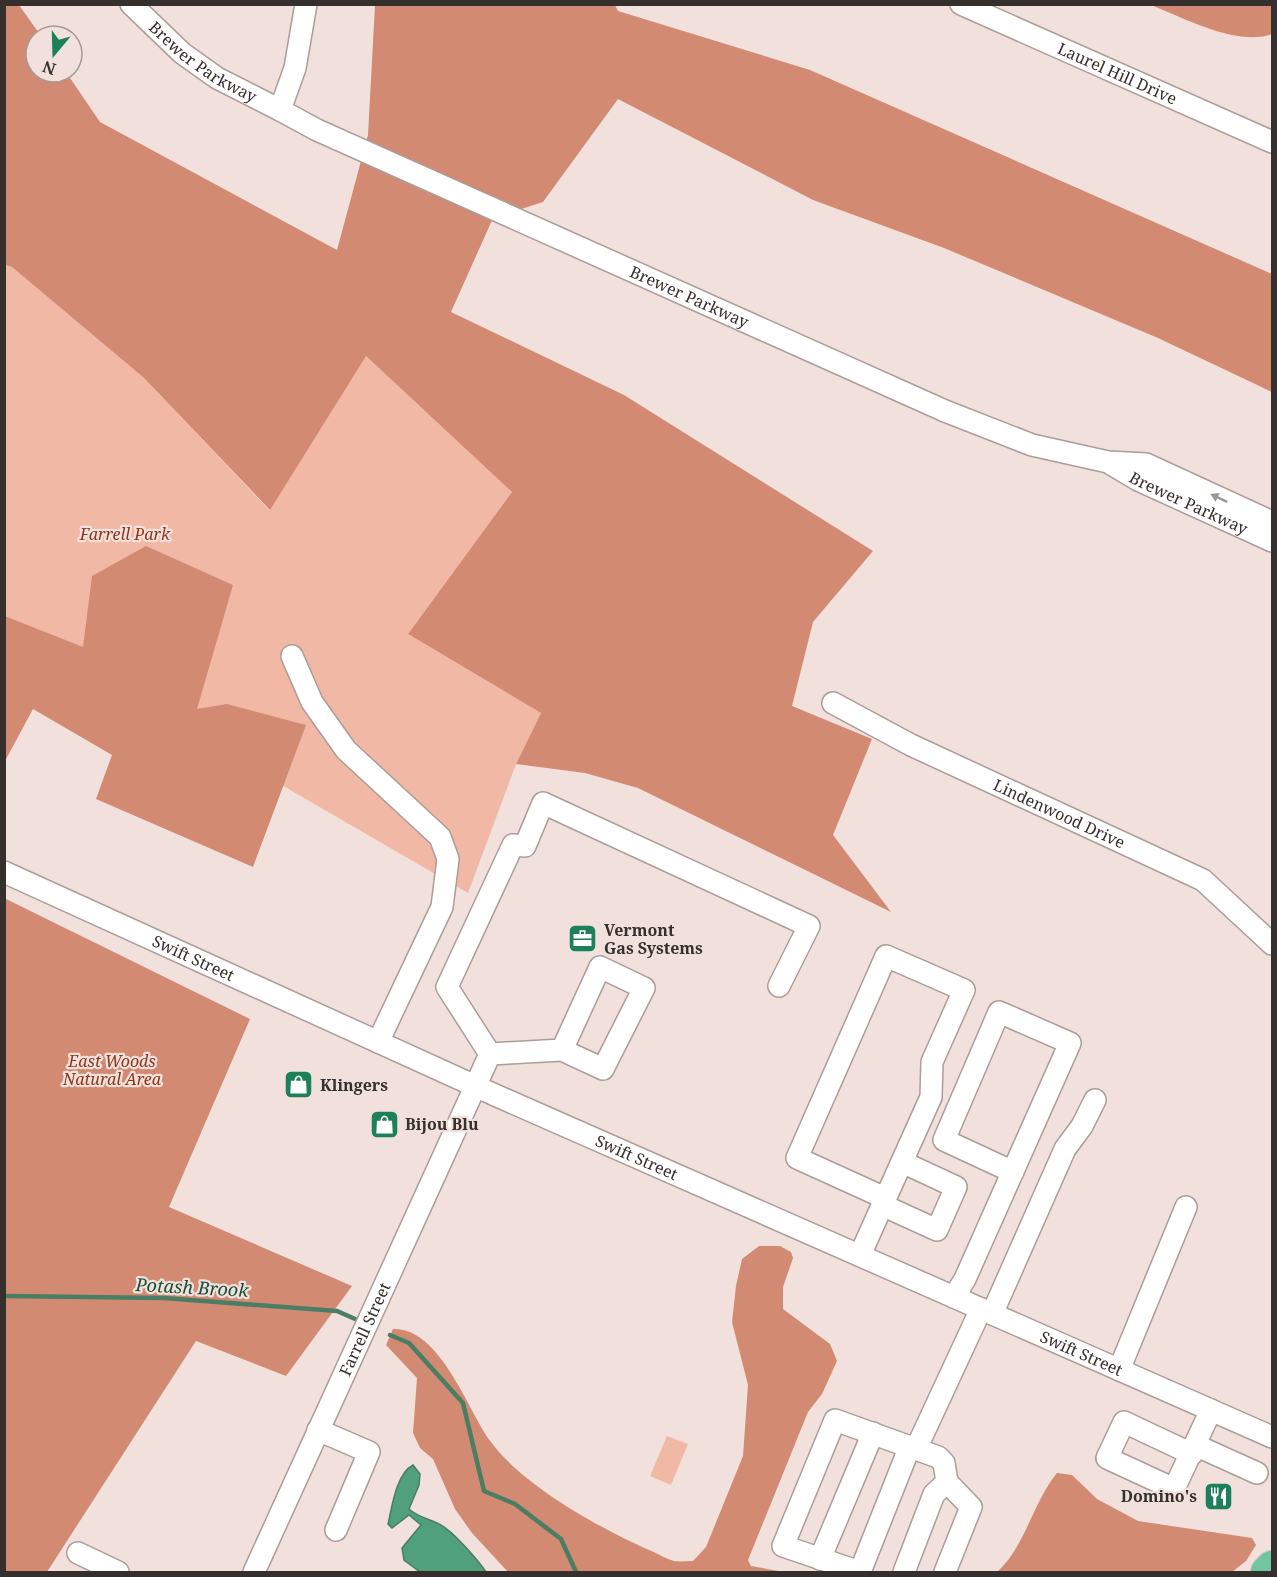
<svg xmlns="http://www.w3.org/2000/svg" width="1277" height="1577" font-family="'Noto Serif',serif">
  <style>
    .green { fill: #f0b8a5 }
    .forest { fill: #d38a72 }
    .water { fill: #51a07c; stroke: #497e64; stroke-width: 1.5 }
    .lines { fill: none; stroke-linecap: round; stroke-linejoin: round }
    .stream { stroke: #497e64; stroke-width: 4.5 }
    .minor-casing { stroke: #ac9d98; stroke-width: 24 }
    .highway-casing { stroke: #c6c5c4; stroke-width: 34 }
    .minor { stroke: #fff; stroke-width: 21 }
    .highway { stroke: #72c69f; stroke-width: 32 }
    .oneway { fill: #9a9796 }
    .labels { text-anchor: middle; stroke-width: 4.5; stroke-linejoin: round; paint-order: stroke }
    .street-label { font-size: 16px; fill: #352f2d; stroke: #f1e0db }
    .park-label { font-size: 16px; font-style: italic; fill: #8e3718; stroke: #f1e0db }
    .poi-label { font-size: 16px; font-weight: bold; fill: #352f2d; stroke: #f1e0db; text-anchor: start }
    .water-label { font-size: 18px; font-style: italic; fill: #125138; stroke: #f1e0db }
  </style>
  <rect width="100%" height="100%" fill="#f1e0db"/>
  <g class="green">
    <polygon points="4,265 12,267 144,378 269,510 365,355 512,492 408,634 541,713 516,764 468,893 242,762 84,648 5,616"/>
    <polygon points="667,1436 688,1444 671,1485 650,1476"/>
  </g>
  <g class="forest">
    <polygon points="4,5 19,5 41,36 36,36 36,72 66,72 100,122 337,250 368,135 375,5 615,5 618,11 810,70 1272,274 1272,392 1158,338 944,248 813,200 618,99 543,202 493,218 451,312 624,395 873,551 813,622 792,706 872,739 833,835 891,912 638,788 585,773 516,764 541,713 408,634 512,492 366,356 270,510 144,378 12,267 5,265"/>
    <path d="M 1151,5 L 1272,5 L 1272,34 C 1238,47 1184,18 1151,5 Z"/>
    <polygon points="146,546 233,585 197,709 227,704 306,725 253,867 96,799 112,755 33,709 5,761 5,616 83,647 92,576"/>
    <polygon points="4,898 250,1019 169,1207 352,1286 286,1376 196,1341 47,1572 5,1572"/>
    <path d="M 759,1246 L 780,1246 L 791,1252 L 793,1258 L 783,1287 L 783,1309 L 830,1344 L 837,1361 L 822,1394 L 808,1412 L 748,1560 L 751,1566 L 784,1572 L 508,1572 L 472,1533 L 455,1509 L 433,1459 L 420,1448 L 413,1433 L 417,1378 L 386,1345 L 393,1329 C 440,1327 468,1411 491,1442 C 522,1485 601,1529 649,1550 C 657,1553 666,1559 674,1561 C 680,1562 687,1561 693,1561 L 706,1547 L 743,1456 L 748,1385 L 732,1322 L 736,1286 L 742,1259 Z"/>
    <path d="M 1057,1473 L 1072,1475 L 1097,1499 L 1138,1521 L 1252,1538 L 1256,1545 L 1246,1561 L 1232,1572 L 997,1572 C 1025,1547 1033,1502 1057,1473 Z"/>
  </g>
  <path class="water" d="M 413,1465 L 420,1474 L 419,1485 L 409,1509 C 419,1518 428,1518 439,1524 C 452,1530 478,1560 486,1572 L 420,1572 L 404,1560 L 402,1548 L 421,1525 L 409,1515 L 392,1528 L 388,1524 C 392,1507 396,1474 413,1465 Z"/>
  <g class="lines">
    <g class="stream">
      <polyline points="4,1296 164,1298 337,1311 362,1322"/>
      <polyline points="390,1335 409,1343 463,1403 484,1491 515,1504 561,1539 576,1572"/>
    </g>
    <defs>
      <g id="minor">
        <path id="s1" d="M 131,4 L 182,53 L 217,78 L 280,110 L 295,68 L 306,4"/>
        <path id="s2" d="M 961,4 L 1272,142"/>
        <path id="s3" d="M 280,110 L 317,130 L 945,411 L 1032,445 L 1108,462 L 1146,464 L 1272,522"/>
        <path id="s4" d="M 1111,464 L 1138,480 L 1272,541"/>
        <polyline points="292,656 312,702 346,750 440,837 448,859 442,907 378,1042"/>
        <path id="s5" d="M 833,703 L 911,745 L 1203,880 L 1272,944"/>
        <path id="s6" d="M 4,872 L 495,1095 L 1272,1437"/>
        <polyline points="490,1054 447,987 513,845 525,846 543,803 809,926 779,986"/>
        <polyline points="882,1205 937,1230 956,1187 902,1162"/>
        <polyline points="860,1255 931,1097 932,1062 964,990 886,956 797,1158 885,1198"/>
        <polyline points="954,1297 965,1279 1070,1043 999,1012 944,1140 1013,1172"/>
        <polyline points="992,1314 1065,1149 1082,1126 1095,1100"/>
        <polyline points="1119,1370 1186,1207"/>
        <polyline points="318,1430 369,1452 336,1530"/>
        <polyline points="1195,1445 1257,1473"/>
        <polyline points="916,1449 981,1309"/>
        <polyline points="1192,1454 1124,1422 1107,1458 1174,1489 1211,1410"/>
        <polyline points="78,1553 118,1572"/>
        <polyline points="820,1559 873,1433"/>
        <path id="s7" d="M 254,1572 L 490,1054 L 562,1050 L 603,1069 L 644,988 L 600,967 L 562,1050"/>
        <polyline points="860,1572 783,1546 835,1420 938,1457 944,1463 947,1482 971,1507 945,1572"/>
        <polyline points="860,1572 910,1446"/>
        <polyline points="904,1572 934,1494 947,1482"/>
      </g>
      <polyline id="highway" points="1267,1572 1272,1567"/>
    </defs>
    <use href="#minor" class="minor-casing"/>
    <use href="#highway" class="highway-casing"/>
    <use href="#minor" class="minor"/>
    <use href="#highway" class="highway"/>
  </g>
  <defs><path id="oneway-solid" d="M-6-.8H1V-3.2L6.5 0L1 3.2V.8H-6Z" transform="scale(1.5)"/></defs>
  <use class="oneway" href="#oneway-solid" transform="translate(1219 498) rotate(-155)"/>
  <defs>
    <symbol id="office-square" viewBox="-11 -11 22 22"><rect x="-9" y="-9" width="18" height="18" rx="4" fill="#1c815b" stroke="#f1e0db"/><path d="M-6-3h4V-5.5h4V-3h4V5H-6ZM-1-4.5V-3h2v-1.5ZM-6 0V1H6V0Z" fill="#fff"/></symbol>
    <symbol id="shop-square" viewBox="-11 -11 22 22"><rect x="-9" y="-9" width="18" height="18" rx="4" fill="#1c815b" stroke="#f1e0db"/><path d="M-5-2.5h2.3a2.7 3.5 0 0 1 5.4 0H5L5.5 6h-11ZM-1.5-2.5h3a1.5 2.3 0 0 0-3 0Z" fill="#fff"/></symbol>
    <symbol id="restaurant-square" viewBox="-11 -11 22 22"><rect x="-9" y="-9" width="18" height="18" rx="4" fill="#1c815b" stroke="#f1e0db"/><path d="M-5-6h1v4h1v-4h1v4h1v-4h1v5L-1.5 .5V6h-2V.5L-5-1ZM5-6V6H3V1.5H1.5Q1.5-4 5-6Z" fill="#fff"/></symbol>
  </defs>
  <g fill-rule="evenodd">
    <use href="#office-square" x="566" y="922" width="33" height="33"/>
    <use href="#shop-square" x="282" y="1068" width="33" height="33"/>
    <use href="#shop-square" x="368" y="1108" width="33" height="33"/>
    <use href="#restaurant-square" x="1202" y="1480" width="33" height="33"/>
  </g>
  <g class="labels">
    <g class="street-label">
      <text dy="6" stroke="none"><textPath href="#s1" startOffset="93">Brewer Parkway</textPath></text>
      <text dy="6" stroke="none"><textPath href="#s2" startOffset="171">Laurel Hill Drive</textPath></text>
      <text dy="6" stroke="none"><textPath href="#s3" startOffset="450">Brewer Parkway</textPath></text>
      <text dy="6" stroke="none"><textPath href="#s4" startOffset="87">Brewer Parkway</textPath></text>
      <text dy="6" stroke="none"><textPath href="#s5" startOffset="252">Lindenwood Drive</textPath></text>
      <text dy="6" stroke="none"><textPath href="#s6" startOffset="208">Swift Street</textPath></text>
      <text dy="6" stroke="none"><textPath href="#s6" startOffset="694">Swift Street</textPath></text>
      <text dy="6" stroke="none"><textPath href="#s7" startOffset="267">Farrell Street</textPath></text>
      <text dy="6" stroke="none"><textPath href="#s6" startOffset="1180">Swift Street</textPath></text>
    </g>
    <g class="park-label">
      <text x="125" y="540">Farrell Park</text>
      <text x="112" y="1067">East Woods<tspan x="112" dy="18">Natural Area</tspan></text>
    </g>
    <g class="poi-label">
      <text x="604" y="936">Vermont<tspan x="604" dy="18">Gas Systems</tspan></text>
      <text x="320" y="1091">Klingers</text>
      <text x="405" y="1130">Bijou Blu</text>
      <text x="1197" y="1502" text-anchor="end">Domino's</text>
    </g>
    <g class="water-label">
      <text transform="translate(192 1288) rotate(3)" y="6">Potash Brook</text>
    </g>
  </g>
  <rect width="1277" height="1577" fill="none" stroke="#352f2d" stroke-width="12"/>
  <g transform="translate(54 54) rotate(199)"><circle r="28" fill="#f1e0db" stroke="#a69995" stroke-width="1.5"/>
  <path d="M0-4.5L10 22L0 15L-10 22Z" fill="#1c815b"/>
  <text y="-9" font-size="16" font-weight="bold" text-anchor="middle" fill="#352f2d">N</text>
  </g>
</svg>
